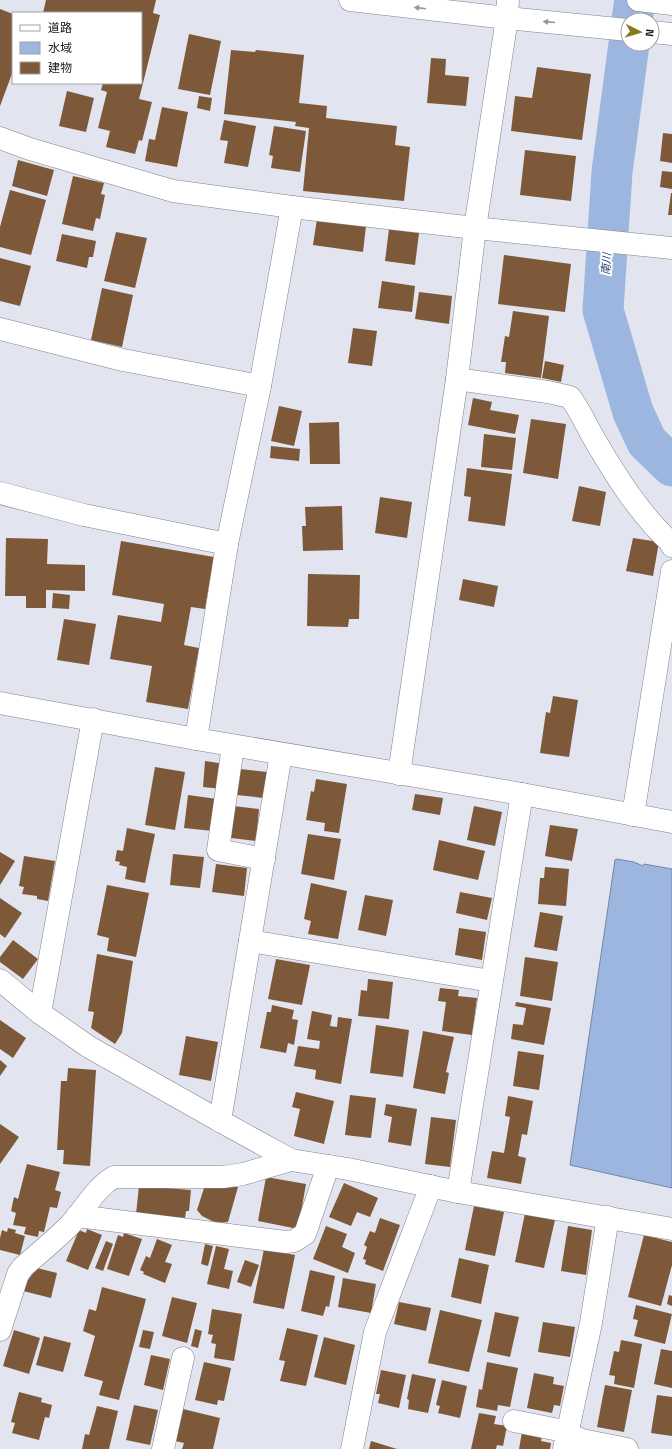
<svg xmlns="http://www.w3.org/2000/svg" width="672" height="1449" font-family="'Titillium Web','Noto Sans JP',sans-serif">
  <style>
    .water { fill: #9db6e0; stroke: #7486a5 }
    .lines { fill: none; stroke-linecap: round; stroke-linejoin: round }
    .river { stroke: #9db6e0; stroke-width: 41 }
    .building { fill: #7d593a }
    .minor-casing { stroke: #80818c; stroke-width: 23 }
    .minor { stroke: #fff; stroke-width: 22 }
    .oneway { fill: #969698 }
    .labels { text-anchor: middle; stroke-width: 4; stroke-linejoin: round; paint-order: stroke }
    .water-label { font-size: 11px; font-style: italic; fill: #1e3c6f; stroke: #fff }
  </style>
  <rect width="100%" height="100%" fill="#e2e4ef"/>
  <polygon class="water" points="616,859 634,862 643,866 644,864 672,869 672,1188 570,1165 615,860"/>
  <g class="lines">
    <g class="river">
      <polyline points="632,20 635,0"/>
      <polyline points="629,44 612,172 603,310 633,412 647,442 672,466"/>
    </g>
  </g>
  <g class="building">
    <polygon points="46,0 156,0 153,13 160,15 139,99 152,102 142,141 139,140 135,154 106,147 110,131 98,128 107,92 101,90 103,83 141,83 141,13 43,13"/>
    <polygon points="0,9 13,14 13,71 0,106"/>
    <polygon points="189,34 221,41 210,95 178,89"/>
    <polygon points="231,50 255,52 256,50 304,55 299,103 327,106 326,118 397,126 395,145 410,147 404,201 303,191 309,128 295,126 296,122 224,114"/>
    <polygon points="431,58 446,59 445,75 469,77 466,106 427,103"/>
    <polygon points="537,67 591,74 582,140 511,131 515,96 532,98"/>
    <polygon points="67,91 94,98 86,132 59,126"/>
    <polygon points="199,96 212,98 210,111 197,108"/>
    <polygon points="162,107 188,112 177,167 145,161 149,139 155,140"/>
    <polygon points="224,120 256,126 248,167 224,163 228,141 220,140"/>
    <polygon points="274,126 306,131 300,172 271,168 273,156 269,155"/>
    <polygon points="663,133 672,134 672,163 660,161"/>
    <polygon points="525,150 576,156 571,201 520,195"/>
    <polygon points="18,160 54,170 47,196 12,186"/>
    <polygon points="662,171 672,172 672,189 660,187"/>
    <polygon points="73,176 104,183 101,194 105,195 100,219 96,218 93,231 62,224"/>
    <polygon points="10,190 46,200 31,255 0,247 0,227"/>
    <polygon points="671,193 672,193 672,215 668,215"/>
    <polygon points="317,219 366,226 363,252 313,245"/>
    <polygon points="389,229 419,233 415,265 385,261"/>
    <polygon points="116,232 147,238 135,288 104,281"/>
    <polygon points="62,234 96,241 93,257 89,257 87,268 56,261"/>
    <polygon points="504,255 571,264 565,312 498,304"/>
    <polygon points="0,258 31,266 20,306 0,301"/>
    <polygon points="382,281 415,286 412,312 378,308"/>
    <polygon points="102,288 133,295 122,347 91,340"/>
    <polygon points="419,292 452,296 449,324 415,319"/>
    <polygon points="513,311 549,316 541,378 505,373 506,362 501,362 505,336 509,337"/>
    <polygon points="353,328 377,331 372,366 348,363"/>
    <polygon points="545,361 564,365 561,382 542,378"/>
    <polygon points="473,398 492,402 490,410 519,415 515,434 468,425"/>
    <polygon points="279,406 302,411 294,446 271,441"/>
    <polygon points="531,419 566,424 558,479 523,473"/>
    <polygon points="339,422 340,464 310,464 309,423"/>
    <polygon points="484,434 516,438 512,470 481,467"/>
    <polygon points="271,446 300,449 299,461 270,458"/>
    <polygon points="467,468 512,474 505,526 468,521 471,497 464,496"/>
    <polygon points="579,486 606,492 600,526 572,521"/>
    <polygon points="380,497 412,502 407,538 375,533"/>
    <polygon points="342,506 343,550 303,551 302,526 306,526 305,507"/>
    <polygon points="6,538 48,539 47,564 85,565 85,591 46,590 46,608 26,608 26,596 5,596"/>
    <polygon points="633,538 659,542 653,576 626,571"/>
    <polygon points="121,541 214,557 205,609 191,607 184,645 199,648 188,709 146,702 152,666 110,659 118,615 161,622 164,604 112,595"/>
    <polygon points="308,574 360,575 359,619 349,619 348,627 307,626"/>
    <polygon points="463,579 498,586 494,607 459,600"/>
    <polygon points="53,593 70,595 69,609 52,608"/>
    <polygon points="64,619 96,624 89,665 57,660"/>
    <polygon points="553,696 578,700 569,757 540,753 546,712 550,713"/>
    <polygon points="205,761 225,764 222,789 203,787"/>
    <polygon points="155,767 185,772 175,830 145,825"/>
    <polygon points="240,769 267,772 264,798 237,795"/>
    <polygon points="316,779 347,784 339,833 324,831 325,823 306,820 311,791 314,792"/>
    <polygon points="415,794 443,798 440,815 412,810"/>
    <polygon points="188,795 217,799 213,831 184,828"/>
    <polygon points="234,806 259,809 256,841 231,838"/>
    <polygon points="474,806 502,812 495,846 467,840"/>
    <polygon points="550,825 578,829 572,861 545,856"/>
    <polygon points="127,828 155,834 145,883 125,879 127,867 119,865 120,862 115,861 117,850 123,851"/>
    <polygon points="308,834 341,839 334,880 301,874"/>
    <polygon points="439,840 485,851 478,880 433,870"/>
    <polygon points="0,852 15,861 0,885"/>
    <polygon points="173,854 204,857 200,888 170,885"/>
    <polygon points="24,856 55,861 48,901 37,899 37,896 22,894 24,887 19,886"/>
    <polygon points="216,864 247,868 244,896 212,892"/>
    <polygon points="545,867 569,869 566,906 538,904 540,878 544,878"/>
    <polygon points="311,883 347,891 338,939 308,934 311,921 304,919"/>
    <polygon points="107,885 149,893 136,957 107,951 109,938 97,935"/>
    <polygon points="460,892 492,898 487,920 456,913"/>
    <polygon points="365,895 393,900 386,936 358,930"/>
    <polygon points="0,898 22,913 5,938 0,934"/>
    <polygon points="540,912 563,916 557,951 534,947"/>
    <polygon points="459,928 486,932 482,960 455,955"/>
    <polygon points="13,940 38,959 23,979 0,962 0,957"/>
    <polygon points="97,954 133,961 122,1033 115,1044 91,1028 94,1012 88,1011"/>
    <polygon points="525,957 558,962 552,1001 520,996"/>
    <polygon points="276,959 310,965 302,1005 268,999"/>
    <polygon points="368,979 393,982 389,1019 358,1016 361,990 367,991"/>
    <polygon points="440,988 459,990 458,996 477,998 472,1035 442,1031 446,1002 438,1001"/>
    <polygon points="516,1002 551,1008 544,1045 511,1039 513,1024 523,1025 526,1008 515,1006"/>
    <polygon points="272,1005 294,1010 292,1019 298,1020 294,1045 288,1043 286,1053 260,1048 267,1012 271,1012"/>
    <polygon points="312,1011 332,1015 330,1026 337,1027 338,1017 352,1019 341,1084 315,1079 316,1070 294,1066 298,1046 319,1049 320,1041 307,1039"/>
    <polygon points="0,1020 26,1038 13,1058 0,1049"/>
    <polygon points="376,1025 409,1030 403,1077 370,1073"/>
    <polygon points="423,1031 454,1037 446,1072 449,1073 445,1094 413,1088"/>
    <polygon points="186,1036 218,1042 211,1081 179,1075"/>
    <polygon points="518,1051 544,1055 539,1090 513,1086"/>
    <polygon points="0,1060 7,1066 0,1076"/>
    <polygon points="68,1068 96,1070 90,1166 63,1164 64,1150 57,1150 61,1081 67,1081"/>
    <polygon points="296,1092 334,1101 324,1144 294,1136 300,1109 292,1107"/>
    <polygon points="350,1095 376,1098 371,1138 345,1135"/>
    <polygon points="508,1096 533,1101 527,1135 522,1134 518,1156 526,1158 521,1184 487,1178 492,1151 504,1153 510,1117 505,1116"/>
    <polygon points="386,1104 417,1109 411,1146 388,1142 392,1117 384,1115"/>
    <polygon points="431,1117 456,1120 450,1167 425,1164"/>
    <polygon points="0,1124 19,1137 0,1164"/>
    <polygon points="27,1164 60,1172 55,1190 61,1192 57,1208 50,1207 44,1232 39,1231 38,1237 24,1234 26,1227 13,1225 16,1213 11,1211 14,1197 18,1199"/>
    <polygon points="266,1177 306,1184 298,1229 258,1221"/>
    <polygon points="344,1183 378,1198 370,1217 357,1212 351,1226 329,1217"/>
    <polygon points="139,1186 191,1190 189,1211 186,1211 185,1218 136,1214"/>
    <polygon points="238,1187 228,1222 218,1223 212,1221 202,1216 197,1210 204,1188"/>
    <polygon points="474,1206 504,1212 495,1256 465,1250"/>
    <polygon points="525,1213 555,1220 544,1268 515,1262"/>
    <polygon points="380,1218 400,1225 383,1271 365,1264 366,1260 363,1259 367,1247 364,1245 370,1231 375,1233"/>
    <polygon points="326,1226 347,1234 342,1247 355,1253 348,1273 313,1259"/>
    <polygon points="568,1226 592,1230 586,1275 561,1271"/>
    <polygon points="8,1228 16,1230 15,1233 25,1236 20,1255 0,1250 0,1238 2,1230 7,1232"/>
    <polygon points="87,1229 102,1235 88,1270 66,1261 79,1230 86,1233"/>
    <polygon points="124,1233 142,1239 129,1276 107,1269 118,1235 123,1237"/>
    <polygon points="644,1235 672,1242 672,1265 661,1306 628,1297"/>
    <polygon points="157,1239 172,1245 165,1262 172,1264 165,1283 143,1274 144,1272 140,1270 146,1256 150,1258"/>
    <polygon points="106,1241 113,1244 103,1271 95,1268"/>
    <polygon points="205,1244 213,1246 208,1266 201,1264"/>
    <polygon points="216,1246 229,1249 224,1269 233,1271 229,1289 207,1284"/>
    <polygon points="264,1249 295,1255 284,1309 253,1303"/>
    <polygon points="459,1258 489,1265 481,1304 451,1297"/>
    <polygon points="245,1260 259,1265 251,1287 237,1282"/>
    <polygon points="37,1268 57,1273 51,1298 23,1291 28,1280"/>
    <polygon points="310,1270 335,1276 329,1307 326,1306 323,1316 301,1311"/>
    <polygon points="343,1278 376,1284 371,1313 338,1307"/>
    <polygon points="102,1287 146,1299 119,1400 99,1395 103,1381 84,1376 95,1336 83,1331 89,1309 96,1311"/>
    <polygon points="669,1295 672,1296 672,1306 667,1304"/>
    <polygon points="172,1297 197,1303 187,1343 162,1336"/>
    <polygon points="399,1302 431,1308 426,1331 394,1324"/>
    <polygon points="636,1305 672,1314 665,1344 634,1336 638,1320 633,1319"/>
    <polygon points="212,1309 242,1314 234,1361 214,1358 216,1344 211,1343 213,1335 208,1334"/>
    <polygon points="440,1310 482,1320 469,1372 428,1363"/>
    <polygon points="495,1312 519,1317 510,1357 487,1352"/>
    <polygon points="543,1322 575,1327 570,1357 538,1352"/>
    <polygon points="287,1328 318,1335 306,1386 280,1381 285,1361 279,1360"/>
    <polygon points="195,1329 202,1331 198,1348 191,1346"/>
    <polygon points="14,1330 40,1338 29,1374 3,1366"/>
    <polygon points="143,1330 154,1332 150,1349 139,1347"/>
    <polygon points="44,1336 71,1343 63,1372 36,1365"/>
    <polygon points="324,1337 355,1345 346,1385 314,1377"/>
    <polygon points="621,1340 642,1344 634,1388 614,1384 615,1376 609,1375 614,1351 619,1352"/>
    <polygon points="661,1349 672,1351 672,1388 654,1384"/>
    <polygon points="151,1355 170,1359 163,1390 144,1385"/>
    <polygon points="204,1362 231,1368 224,1401 218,1400 217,1405 195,1400"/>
    <polygon points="487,1362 518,1368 510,1407 498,1405 497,1411 476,1407 479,1389 482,1390"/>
    <polygon points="381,1370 406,1375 399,1408 378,1403 380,1394 376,1394"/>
    <polygon points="534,1373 554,1377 553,1384 564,1386 560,1406 554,1405 552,1413 527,1408"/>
    <polygon points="412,1374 436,1379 428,1413 408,1409 409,1400 407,1399"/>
    <polygon points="442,1380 467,1386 460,1418 438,1413 440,1406 436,1405"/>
    <polygon points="605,1385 632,1390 624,1432 597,1427"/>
    <polygon points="19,1392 42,1398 41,1402 52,1405 49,1418 45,1417 39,1440 12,1433 15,1423 11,1422"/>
    <polygon points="657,1395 672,1397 672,1436 651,1433"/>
    <polygon points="134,1405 158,1410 150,1445 126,1440"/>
    <polygon points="97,1406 118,1411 109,1449 82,1449 85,1434 89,1435"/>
    <polygon points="183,1409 220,1418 213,1449 182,1449 184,1443 175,1441"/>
    <polygon points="479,1413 496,1416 494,1424 507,1426 503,1446 497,1445 496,1449 471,1449"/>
    <polygon points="522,1432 542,1435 541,1441 551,1443 550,1449 519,1449"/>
    <polygon points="371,1441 397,1449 369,1449"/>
  </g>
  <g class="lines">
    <defs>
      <g id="minor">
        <polyline points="350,0 507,18 628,30"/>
        <polyline points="638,0 672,4"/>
        <polyline points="652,32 672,34"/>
        <polyline points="0,138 30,149 173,191 292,207 475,228 672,248"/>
        <polyline points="0,329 123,360 260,386"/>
        <path d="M 457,379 L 548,392 L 570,397 C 580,410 587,427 596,442 C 617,478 640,514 670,542 L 672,546"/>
        <polyline points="0,493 84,515 227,544"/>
        <polyline points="0,703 196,739 522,794 672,822"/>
        <polyline points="196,739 227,544 260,386 292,207"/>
        <polyline points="233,746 218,850 264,859"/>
        <polyline points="399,774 457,379 475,228 507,18 508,0"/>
        <polyline points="633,815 672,571"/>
        <polyline points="250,941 491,981"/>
        <polyline points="0,980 40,1013 89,1047 220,1121 291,1160 348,1169 458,1192 672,1229"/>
        <polyline points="40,1013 93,719"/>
        <polyline points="220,1121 281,754"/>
        <polyline points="458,1192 522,794"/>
        <polyline points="77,1216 286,1242 294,1241 305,1234 328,1166"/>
        <path d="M 0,1330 L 18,1274 L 23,1267 C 39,1253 55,1240 70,1225 C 85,1209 95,1188 114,1177 L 223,1177 L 243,1174 L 291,1160"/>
        <polyline points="514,1421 559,1430 582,1440 627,1449"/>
        <polyline points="163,1449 183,1358"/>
        <polyline points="352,1449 375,1332 431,1186"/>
        <polyline points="564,1449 591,1323 608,1217"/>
      </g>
    </defs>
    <use href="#minor" class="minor-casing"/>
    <use href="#minor" class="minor"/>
  </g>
  <defs><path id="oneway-solid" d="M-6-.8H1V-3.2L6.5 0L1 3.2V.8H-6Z"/></defs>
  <g class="oneway">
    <use href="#oneway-solid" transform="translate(420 8) rotate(-173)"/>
    <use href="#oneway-solid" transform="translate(549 22) rotate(-175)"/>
  </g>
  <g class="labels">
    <g class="water-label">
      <text transform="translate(606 264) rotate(-86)" y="4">南川</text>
    </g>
  </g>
  <rect x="12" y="12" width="130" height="72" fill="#ffffff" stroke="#a2a2a3"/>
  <rect x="20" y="25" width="20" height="6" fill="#ffffff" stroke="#a2a2a3"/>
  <text x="48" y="32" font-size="12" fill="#16161a">道路</text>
  <rect x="20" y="42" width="20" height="12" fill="#9db6e0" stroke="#a2a2a3"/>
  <text x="48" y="52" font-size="12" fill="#16161a">水域</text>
  <rect x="20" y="62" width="20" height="12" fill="#7d593a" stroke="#a2a2a3"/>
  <text x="48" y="72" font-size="12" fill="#16161a">建物</text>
  <g transform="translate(640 32) rotate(95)"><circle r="19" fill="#ffffff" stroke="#a2a2a3"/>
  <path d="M0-3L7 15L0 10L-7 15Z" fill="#857a20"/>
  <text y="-6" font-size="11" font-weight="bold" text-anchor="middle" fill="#16161a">N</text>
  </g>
</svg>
